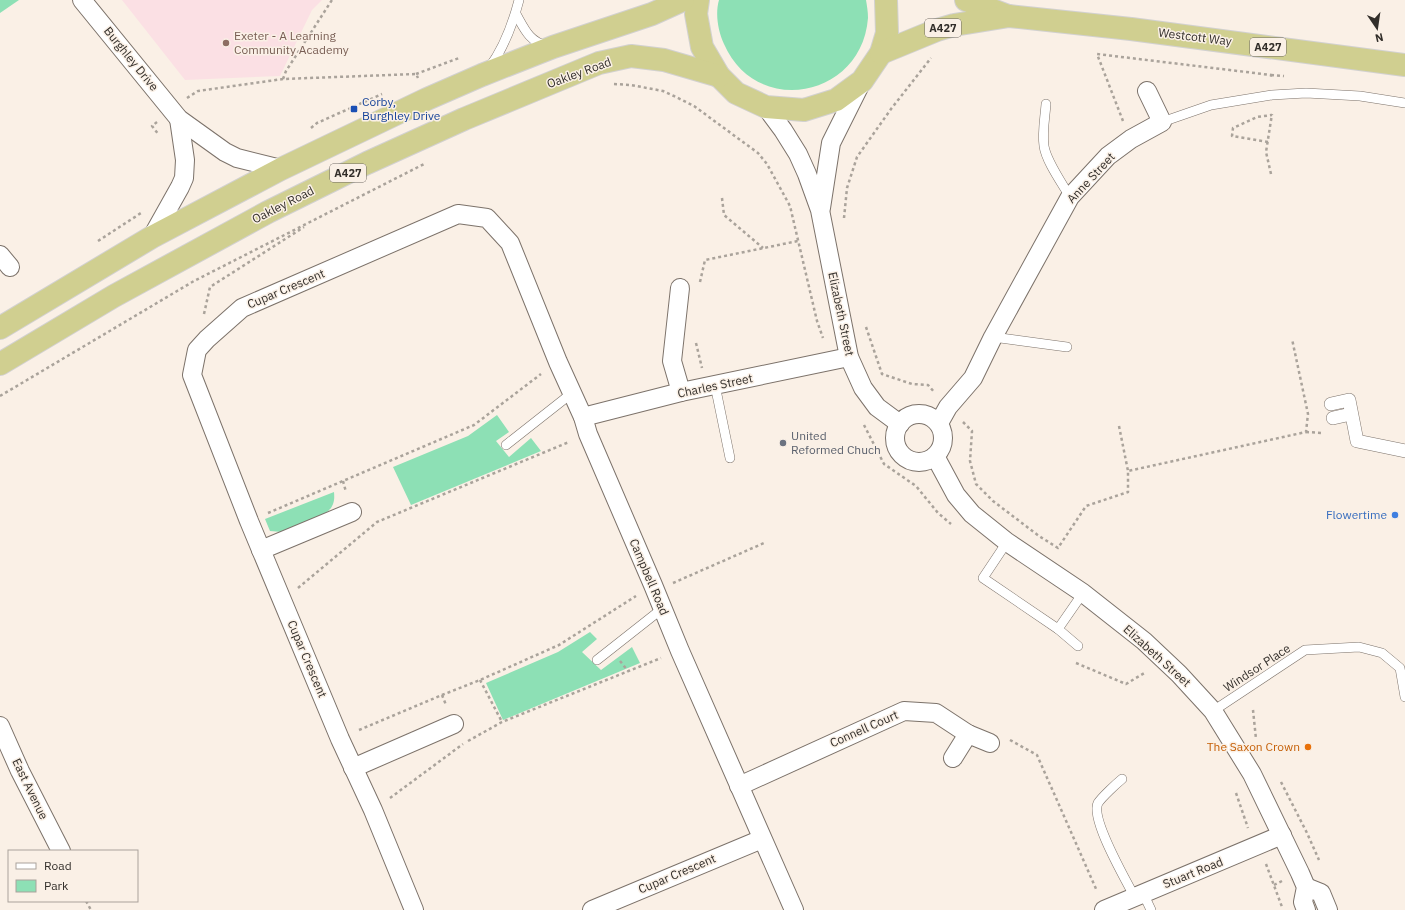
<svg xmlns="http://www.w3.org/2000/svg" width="1405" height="910" font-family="'IBM Plex Sans',sans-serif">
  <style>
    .education { fill: #fbe0e4 }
    .green { fill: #8de0b5 }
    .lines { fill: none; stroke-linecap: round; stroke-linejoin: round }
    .service-casing { stroke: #7c726a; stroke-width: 10 }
    .pedestrian-casing { stroke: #7c726a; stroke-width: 14 }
    .minor-casing { stroke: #7c726a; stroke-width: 20 }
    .trunk-casing { stroke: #d2d1d0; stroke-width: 24 }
    .path { stroke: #aaa39b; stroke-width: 2.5; stroke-dasharray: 3 3; stroke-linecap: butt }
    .service { stroke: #fff; stroke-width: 9 }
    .pedestrian { stroke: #fff; stroke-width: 13 }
    .minor { stroke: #fff; stroke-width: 18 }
    .trunk { stroke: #d0cf90; stroke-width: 22 }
    .education-dot { fill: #8d6e63; stroke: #faf0e6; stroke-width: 1.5 }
    .transit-dot { fill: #1a4fb4; stroke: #faf0e6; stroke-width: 1.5 }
    .worship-dot { fill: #6b7280; stroke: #faf0e6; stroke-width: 1.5 }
    .shop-dot { fill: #3f7fe0; stroke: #faf0e6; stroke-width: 1.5 }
    .food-dot { fill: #e8710a; stroke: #faf0e6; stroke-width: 1.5 }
    .labels { text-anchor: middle; stroke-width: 3; stroke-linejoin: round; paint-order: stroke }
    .shield { fill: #faf0e6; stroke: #6e6862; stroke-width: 1 }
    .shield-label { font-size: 11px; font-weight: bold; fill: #322e2a }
    .education-label { font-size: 12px; fill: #785e54; stroke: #faf0e6; text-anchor: start }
    .street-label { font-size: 12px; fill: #322e2a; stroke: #faf0e6 }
    .transit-label { font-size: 12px; fill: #164399; stroke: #faf0e6; text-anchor: start }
    .worship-label { font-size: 12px; fill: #5b616d; stroke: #faf0e6; text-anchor: start }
    .shop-label { font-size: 12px; fill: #366cbe; stroke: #faf0e6; text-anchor: end }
    .food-label { font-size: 12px; fill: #c56008; stroke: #faf0e6; text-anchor: end }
  </style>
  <rect width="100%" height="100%" fill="#faf0e6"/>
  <polygon class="education" points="122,0 322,0 312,10 280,76 185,80"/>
  <g class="green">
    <polygon points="0,0 19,0 0,13"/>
    <path d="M 719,0 L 866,0 C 867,6 868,12 868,18 C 862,98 756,118 724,44 C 718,31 715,14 719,0 Z"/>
    <polygon points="497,415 509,432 496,441 509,457 531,438 541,451 411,505 393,467 468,436"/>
    <path d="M 334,492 C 335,502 333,507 326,513 L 282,532 L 270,531 L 265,519 Z"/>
    <polygon points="590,632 597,639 582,652 601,670 632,647 640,663 503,720 486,683 558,652"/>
  </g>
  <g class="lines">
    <defs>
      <g id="service">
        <path d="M 516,14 C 525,30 529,41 547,46"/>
        <path d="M 489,68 C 504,48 513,23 519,0"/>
        <path d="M 1046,104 C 1045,118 1042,132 1044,146 C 1046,161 1062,183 1070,197"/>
        <polyline points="1162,122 1211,105 1272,95 1306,93 1360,96 1405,103"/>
        <polyline points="993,337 1067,347"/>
        <polyline points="715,385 730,458"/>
        <polyline points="506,445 572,393"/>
        <polyline points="1007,542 983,578 1058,629 1078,646"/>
        <polyline points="1058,629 1083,593"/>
        <polyline points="597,660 663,608"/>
        <polyline points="1213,711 1305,650 1359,647 1382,653 1400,668 1405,697"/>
        <path d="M 1122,779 C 1116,784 1102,797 1098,803 C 1090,819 1126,880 1134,896"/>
        <polyline points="1143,893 1151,910"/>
      </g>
      <g id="pedestrian">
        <polyline points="1331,404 1349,400 1357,441 1405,451"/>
        <polyline points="1333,418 1351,414"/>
      </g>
      <g id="minor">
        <polyline points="82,0 179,119 225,152 237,158 281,169"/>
        <polyline points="766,107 783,130 798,154 807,174 820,210 849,357 863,388 877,407 900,424"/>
        <polyline points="821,208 831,143 862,81"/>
        <polyline points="152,237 180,187 184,178 185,160 179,119"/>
        <polyline points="0,255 10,267"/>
        <polyline points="680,288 672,361 681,392"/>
        <circle cx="919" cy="438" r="24"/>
        <polyline points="583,417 681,392 849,357"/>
        <polyline points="939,423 948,407 973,378 993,337 1070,197 1108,156 1131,139 1162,122 1147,91"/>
        <polyline points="935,456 956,495 972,514 1007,542 1083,593 1144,641 1179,674 1213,711 1252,774 1300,873 1306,887 1303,902 1306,910"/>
        <polyline points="261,550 352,512"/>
        <polyline points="0,726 20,771 61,851"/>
        <polyline points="953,758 968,734"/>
        <polyline points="353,768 454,724"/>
        <polyline points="739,786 904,711 936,713 968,734 990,743"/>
        <polyline points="1306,887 1321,893 1328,910"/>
        <polyline points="414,910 373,810 340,739 249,521 192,375 197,350 207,339 242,308 458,214 487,218 510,243 558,362 583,417 588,434 653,585 680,651 794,910"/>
        <polyline points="592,910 762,839"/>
        <polyline points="1104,910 1282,835"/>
      </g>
      <g id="trunk">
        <polyline points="698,0 696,14 702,47 719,76 736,93 766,107 804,110 836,100 862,81 881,53 887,33 886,0"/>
        <polyline points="966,0 1008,16"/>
        <polyline points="881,53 937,30 954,25 1009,16 1131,29 1405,65"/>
        <polyline points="0,328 152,237 281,169 427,99 482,75 553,47 652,14 683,0"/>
        <polyline points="0,364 114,296 268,212 367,163 464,119 599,63 631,56 664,60 719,76"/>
      </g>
    </defs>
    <use href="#service" class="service-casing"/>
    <use href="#pedestrian" class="pedestrian-casing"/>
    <use href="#minor" class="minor-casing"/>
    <use href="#trunk" class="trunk-casing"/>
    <g class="path">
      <polyline points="416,74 459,58"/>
      <polyline points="1271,75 1284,76"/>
      <polyline points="283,79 286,71 332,0"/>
      <polyline points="614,84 631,85 663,91 674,96 694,106 758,153 767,164 790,206 817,321 823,338"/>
      <polyline points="187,98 198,91 283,79 416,74 418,78"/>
      <polyline points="1123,121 1097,54 1271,75 1271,78"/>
      <polyline points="157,122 152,126 159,135"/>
      <polyline points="311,128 317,123 382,94"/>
      <polyline points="1268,142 1232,136 1233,128 1257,117 1272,115"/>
      <polyline points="1271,174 1266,152 1272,114"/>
      <polyline points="722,198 724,215 763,248"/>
      <polyline points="844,218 847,188 857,157 891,109 931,58"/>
      <polyline points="98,241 141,213"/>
      <polyline points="700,282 705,260 798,241"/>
      <polyline points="204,314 210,287 304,227"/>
      <polyline points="866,327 882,374 912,384 928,385 935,393"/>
      <polyline points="696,343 702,368"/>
      <polyline points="0,396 194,281 426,163"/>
      <polyline points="963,422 972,431 970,461 976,484 993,501 1039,536 1058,548 1086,506 1128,492 1128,471 1306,432 1308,414 1292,339"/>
      <polyline points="864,425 884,464 916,486 938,513 951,524"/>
      <polyline points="1119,426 1128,471"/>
      <polyline points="1306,432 1323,433"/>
      <polyline points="343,481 346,492"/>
      <polyline points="268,513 474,425 541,374"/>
      <polyline points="673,583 764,543"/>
      <polyline points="298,588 377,522 569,442"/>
      <polyline points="620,661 628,671"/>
      <polyline points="1076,663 1126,684 1146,672"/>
      <polyline points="480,680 502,722"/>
      <polyline points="442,695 446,705"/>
      <polyline points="1253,710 1256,739"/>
      <polyline points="359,730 442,695 480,680 559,645 636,596"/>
      <polyline points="1010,740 1037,755 1097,891"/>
      <polyline points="468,741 502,722 661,658"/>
      <polyline points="1281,782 1307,833 1319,860"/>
      <polyline points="1236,793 1248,828"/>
      <polyline points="390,798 463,744"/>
      <polyline points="1266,864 1282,907"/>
      <polyline points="1274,885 1282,881"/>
      <polyline points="86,901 91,910"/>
    </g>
    <use href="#service" class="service"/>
    <use href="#pedestrian" class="pedestrian"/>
    <use href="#minor" class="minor"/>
    <use href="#trunk" class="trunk"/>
  </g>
  <circle class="education-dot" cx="226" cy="43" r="4"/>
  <rect class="transit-dot" x="350" y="105" width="8" height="8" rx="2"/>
  <circle class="worship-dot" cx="783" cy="443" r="4"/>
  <circle class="shop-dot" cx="1395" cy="515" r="4"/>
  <circle class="food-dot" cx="1308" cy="747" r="4"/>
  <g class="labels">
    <g class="shield">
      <rect x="925" y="19" width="36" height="18" rx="3"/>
      <rect x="1250" y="38" width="36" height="18" rx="3"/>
      <rect x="330" y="164" width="36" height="18" rx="3"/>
    </g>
    <g class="shield-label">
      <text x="943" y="32">A427</text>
      <text x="1268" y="51">A427</text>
      <text x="348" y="177">A427</text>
    </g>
    <g class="education-label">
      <text x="234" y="40">Exeter - A Learning<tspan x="234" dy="14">Community Academy</tspan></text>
    </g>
    <g class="street-label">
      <text transform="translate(1195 37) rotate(7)" y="4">Westcott Way</text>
      <text transform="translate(131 59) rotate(51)" y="4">Burghley Drive</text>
      <text transform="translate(579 73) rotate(-20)" y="4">Oakley Road</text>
      <text transform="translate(1091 178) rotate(-47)" y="4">Anne Street</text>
      <text transform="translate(283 205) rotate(-27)" y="4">Oakley Road</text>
      <text transform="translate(286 289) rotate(-23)" y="4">Cupar Crescent</text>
      <text transform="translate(841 314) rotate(78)" y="4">Elizabeth Street</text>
      <text transform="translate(715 386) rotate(-12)" y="4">Charles Street</text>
      <text transform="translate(649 577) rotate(67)" y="4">Campbell Road</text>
      <text transform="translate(1157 656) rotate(42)" y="4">Elizabeth Street</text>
      <text transform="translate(307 659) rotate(67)" y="4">Cupar Crescent</text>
      <text transform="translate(1257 668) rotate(-33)" y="4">Windsor Place</text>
      <text transform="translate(864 729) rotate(-24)" y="4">Connell Court</text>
      <text transform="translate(30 789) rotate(64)" y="4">East Avenue</text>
      <text transform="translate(1193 873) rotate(-22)" y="4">Stuart Road</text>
      <text transform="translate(677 874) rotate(-23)" y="4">Cupar Crescent</text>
    </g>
    <g class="transit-label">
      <text x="362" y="106">Corby,<tspan x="362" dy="14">Burghley Drive</tspan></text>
    </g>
    <g class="worship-label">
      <text x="791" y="440">United<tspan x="791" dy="14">Reformed Chuch</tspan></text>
    </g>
    <g class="shop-label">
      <text x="1387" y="519">Flowertime</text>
    </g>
    <g class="food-label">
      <text x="1300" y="751">The Saxon Crown</text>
    </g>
  </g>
  <rect x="8" y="850" width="130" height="52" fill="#faf0e6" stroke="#aaa29b"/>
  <rect x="16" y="863" width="20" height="6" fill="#ffffff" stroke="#aaa29b"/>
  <text x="44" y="870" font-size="12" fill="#322e2a">Road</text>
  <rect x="16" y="880" width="20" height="12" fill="#8de0b5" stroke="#aaa29b"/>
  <text x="44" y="890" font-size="12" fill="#322e2a">Park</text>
  <g transform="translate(1377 28) rotate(167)" stroke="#faf0e6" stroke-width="3" paint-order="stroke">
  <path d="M0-3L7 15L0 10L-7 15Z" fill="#322e2a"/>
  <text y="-6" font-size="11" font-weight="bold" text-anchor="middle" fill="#322e2a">N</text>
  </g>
</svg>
